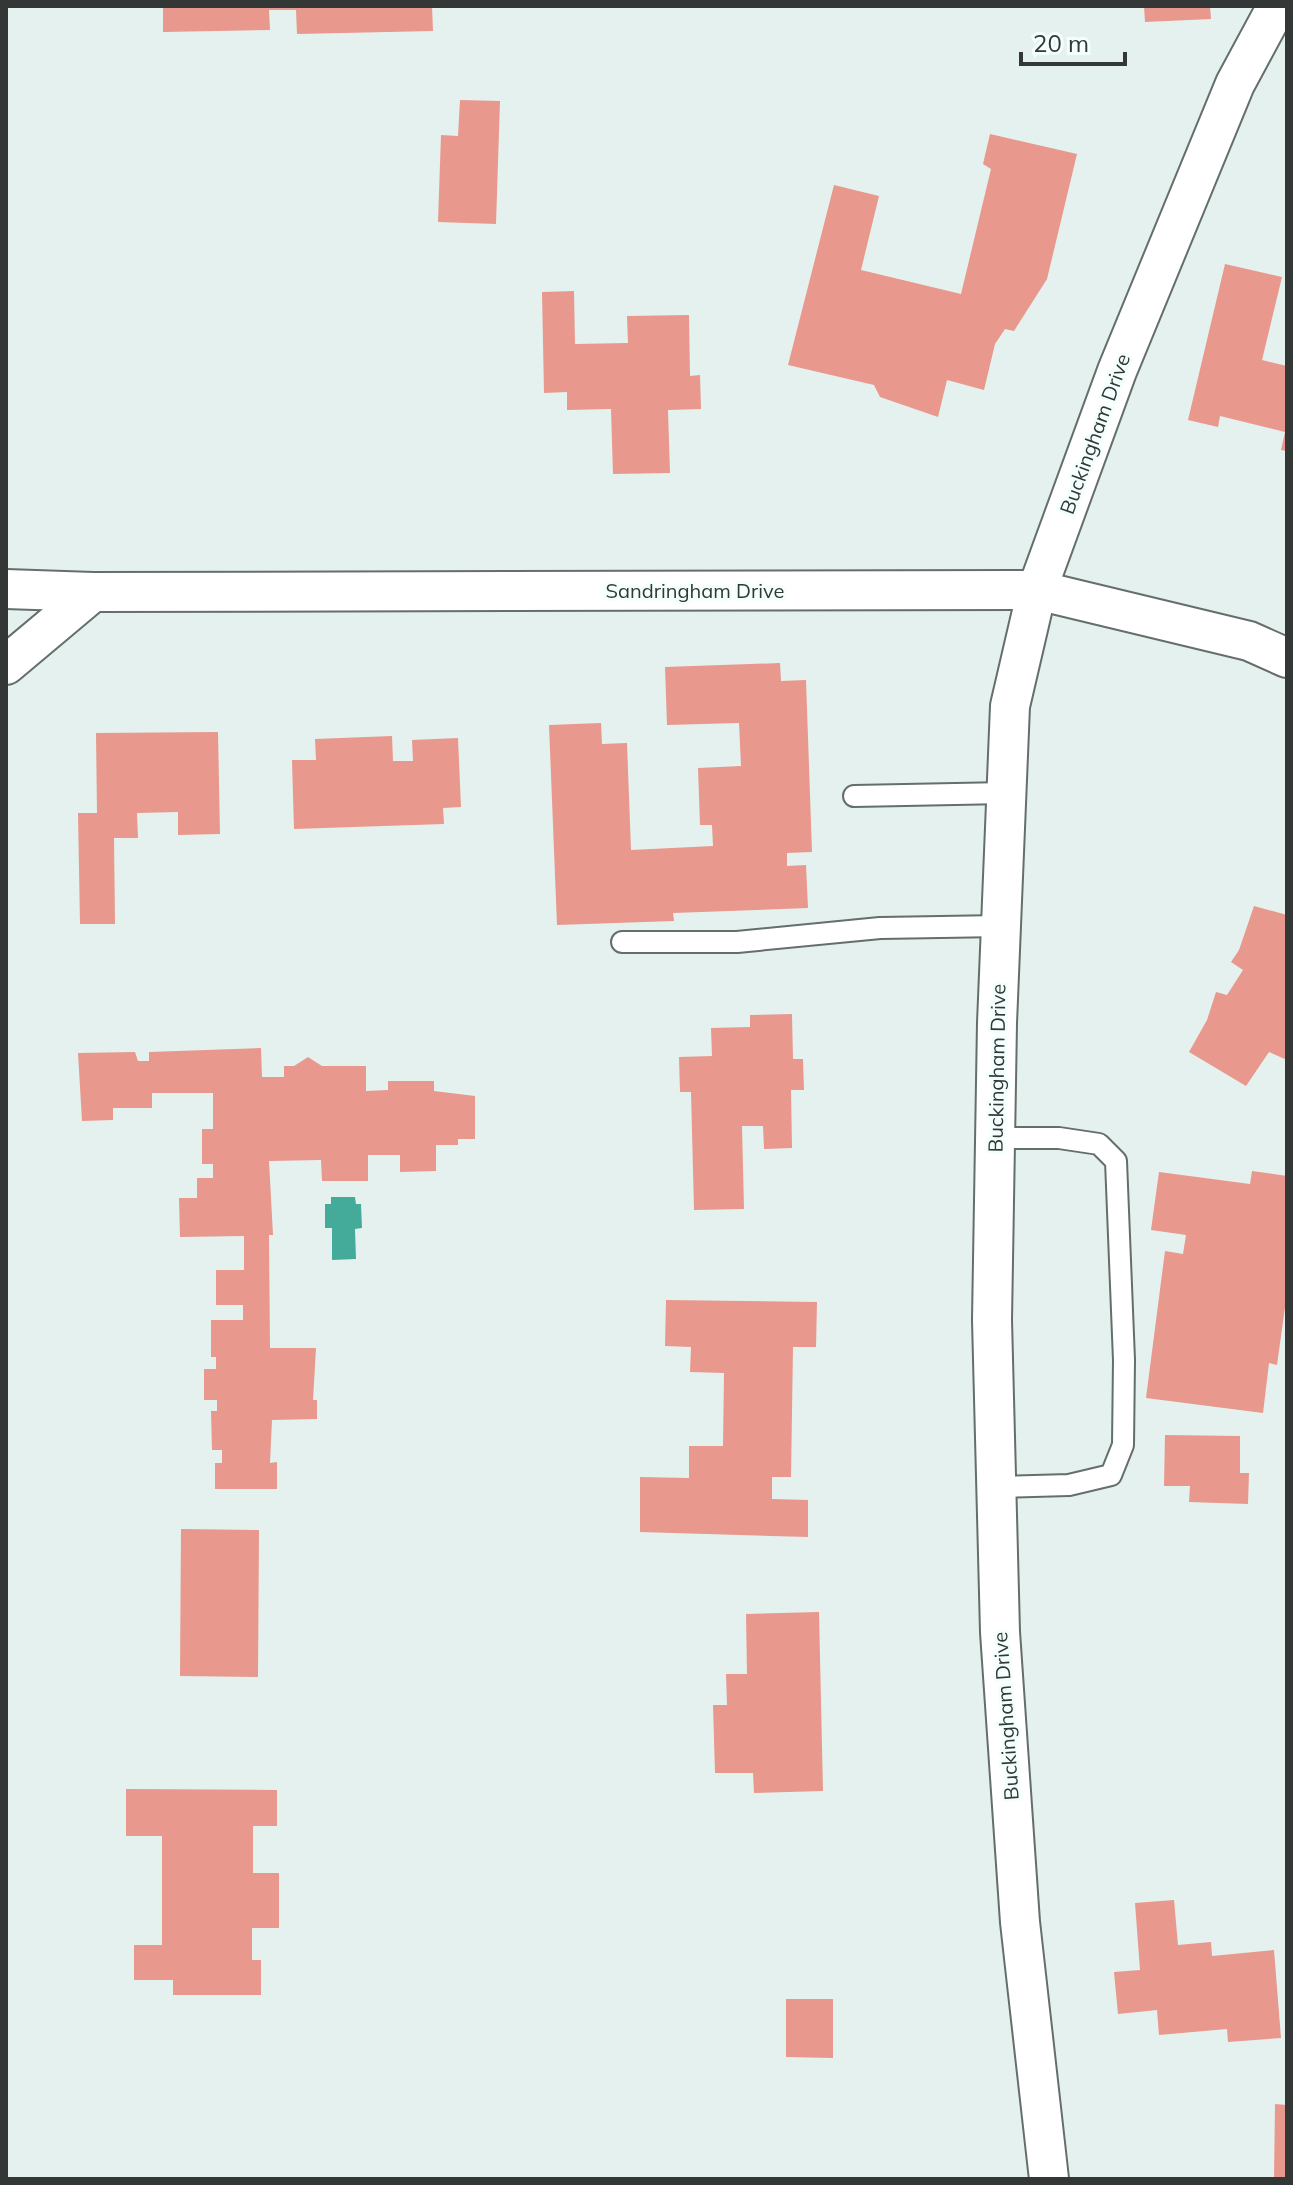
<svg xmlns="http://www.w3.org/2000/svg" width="1293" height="2185" font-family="Mulish,sans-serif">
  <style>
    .water { fill: #44ab9a }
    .building { fill: #e8988d }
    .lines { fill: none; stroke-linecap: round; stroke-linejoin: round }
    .service-casing { stroke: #646e6c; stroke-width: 24 }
    .minor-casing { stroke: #646e6c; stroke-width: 42 }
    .service { stroke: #fff; stroke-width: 20 }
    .minor { stroke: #fff; stroke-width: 38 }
    .labels { text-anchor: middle; stroke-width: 6; stroke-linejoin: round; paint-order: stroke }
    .street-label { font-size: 20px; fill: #333736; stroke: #f3fffc }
  </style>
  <rect width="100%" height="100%" fill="#e5f1ee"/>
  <polygon class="water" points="331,1197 355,1197 356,1204 361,1204 362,1228 355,1229 356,1259 332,1260 332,1228 325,1228 325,1204 331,1204"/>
  <g class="building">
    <polygon points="163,6 432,6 433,31 297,34 296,10 269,10 270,30 163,32"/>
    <polygon points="1144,6 1210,6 1211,19 1145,22"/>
    <polygon points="460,100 500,101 496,224 438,222 441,135 458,136"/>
    <polygon points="990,134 1077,154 1047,279 1014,331 1005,329 995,344 984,390 947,380 938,417 880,397 874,385 788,365 834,185 879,196 861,270 961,294 991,169 983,164"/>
    <polygon points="1225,264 1282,277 1262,360 1287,366 1287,451 1281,450 1285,432 1220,416 1218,427 1188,420"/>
    <polygon points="574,291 575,344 628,343 627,316 689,315 690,376 700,375 701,409 668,410 670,473 613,474 611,409 567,410 567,392 544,393 542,292"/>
    <polygon points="780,663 781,681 806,680 812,852 787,853 787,866 806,865 808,908 673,913 674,921 557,925 549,725 601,723 602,744 627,743 631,850 713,846 712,825 700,825 698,768 741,766 739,723 667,725 665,667"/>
    <polygon points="218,732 220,834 178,835 178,812 137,813 138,838 114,838 115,924 80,924 78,813 97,813 96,733"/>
    <polygon points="392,736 393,761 413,761 412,740 458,738 461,807 443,808 444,824 294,829 292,760 316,760 315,739"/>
    <polygon points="1254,906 1287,915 1287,1060 1269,1052 1246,1086 1189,1052 1207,1020 1216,992 1227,995 1243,970 1231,962 1239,950"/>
    <polygon points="792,1014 793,1059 803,1059 804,1090 791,1090 792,1148 764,1149 763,1126 742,1126 744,1209 694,1210 691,1092 680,1092 679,1057 712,1056 711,1028 750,1027 750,1015"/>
    <polygon points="261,1048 262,1077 284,1077 284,1066 294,1066 308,1057 322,1066 366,1066 366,1091 388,1090 388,1081 434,1081 434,1091 475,1096 475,1139 458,1139 458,1145 436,1145 436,1171 400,1172 400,1155 368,1155 368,1181 322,1181 321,1160 269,1161 273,1235 269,1235 270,1348 316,1348 313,1400 317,1400 317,1419 272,1420 270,1463 277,1462 277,1489 215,1489 215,1463 222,1463 222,1450 212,1450 211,1411 217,1411 217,1400 204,1400 204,1369 216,1369 216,1357 211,1357 211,1320 243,1320 243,1305 216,1305 216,1270 244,1270 244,1236 180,1237 179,1198 197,1198 197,1178 213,1178 213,1164 202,1164 202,1129 213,1129 213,1093 152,1093 152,1108 113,1108 113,1120 82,1121 78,1053 135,1052 138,1061 149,1061 149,1052"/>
    <polygon points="1252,1171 1287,1176 1287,1293 1277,1365 1269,1363 1263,1413 1146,1398 1165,1251 1183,1254 1186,1235 1151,1230 1159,1172 1250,1184"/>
    <polygon points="666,1300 817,1302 816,1347 793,1347 791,1477 772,1477 772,1499 808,1500 808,1537 640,1532 640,1477 689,1478 689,1446 723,1446 724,1373 690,1372 691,1347 665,1346"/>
    <polygon points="1165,1435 1240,1436 1240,1473 1249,1473 1248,1504 1189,1502 1190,1486 1164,1486"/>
    <polygon points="181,1529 259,1530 258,1677 180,1676"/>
    <polygon points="819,1612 823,1791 754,1793 753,1773 715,1773 713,1705 727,1705 726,1674 747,1674 746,1614"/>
    <polygon points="126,1789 277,1790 277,1826 253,1826 253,1873 279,1873 279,1928 252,1928 252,1960 261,1960 261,1995 173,1995 173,1980 134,1980 134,1945 162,1945 162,1836 126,1836"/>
    <polygon points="1174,1900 1178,1945 1211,1942 1212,1956 1274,1950 1281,2038 1228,2042 1227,2029 1159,2035 1157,2010 1118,2014 1114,1972 1140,1970 1135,1903"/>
    <polygon points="786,1999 833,1999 833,2058 786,2057"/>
    <polygon points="1275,2104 1287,2105 1287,2179 1274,2179"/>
  </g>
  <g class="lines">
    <defs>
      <g id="service">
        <polyline points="854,796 1006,793"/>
        <polyline points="622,942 737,942 880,928 1001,926"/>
        <polyline points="995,1138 1059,1138 1099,1144 1116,1161 1124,1360 1123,1445 1111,1475 1069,1485 997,1487"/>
      </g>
      <g id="minor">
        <polyline points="6,589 93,592 1037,590 1249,641 1287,658"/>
        <polyline points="6,665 93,592"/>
        <polyline points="1049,2179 1020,1922 1000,1632 992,1320 997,1023 1010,706 1037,590 1117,371 1235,84 1277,6"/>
      </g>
    </defs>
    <use href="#service" class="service-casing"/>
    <use href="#minor" class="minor-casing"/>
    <use href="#service" class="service"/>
    <use href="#minor" class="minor"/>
  </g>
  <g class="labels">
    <g class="street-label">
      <text transform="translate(1095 434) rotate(-70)" y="7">Buckingham Drive</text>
      <text x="695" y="598">Sandringham Drive</text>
      <text transform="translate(997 1068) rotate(-89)" y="7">Buckingham Drive</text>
      <text transform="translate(1006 1716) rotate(-94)" y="7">Buckingham Drive</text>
    </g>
  </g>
  <rect width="1293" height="2185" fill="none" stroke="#333736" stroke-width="16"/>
  <path d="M1021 52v12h104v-12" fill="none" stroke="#333736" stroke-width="4"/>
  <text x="1033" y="52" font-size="24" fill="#333736" stroke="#f3fffc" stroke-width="6" paint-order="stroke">20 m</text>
</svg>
